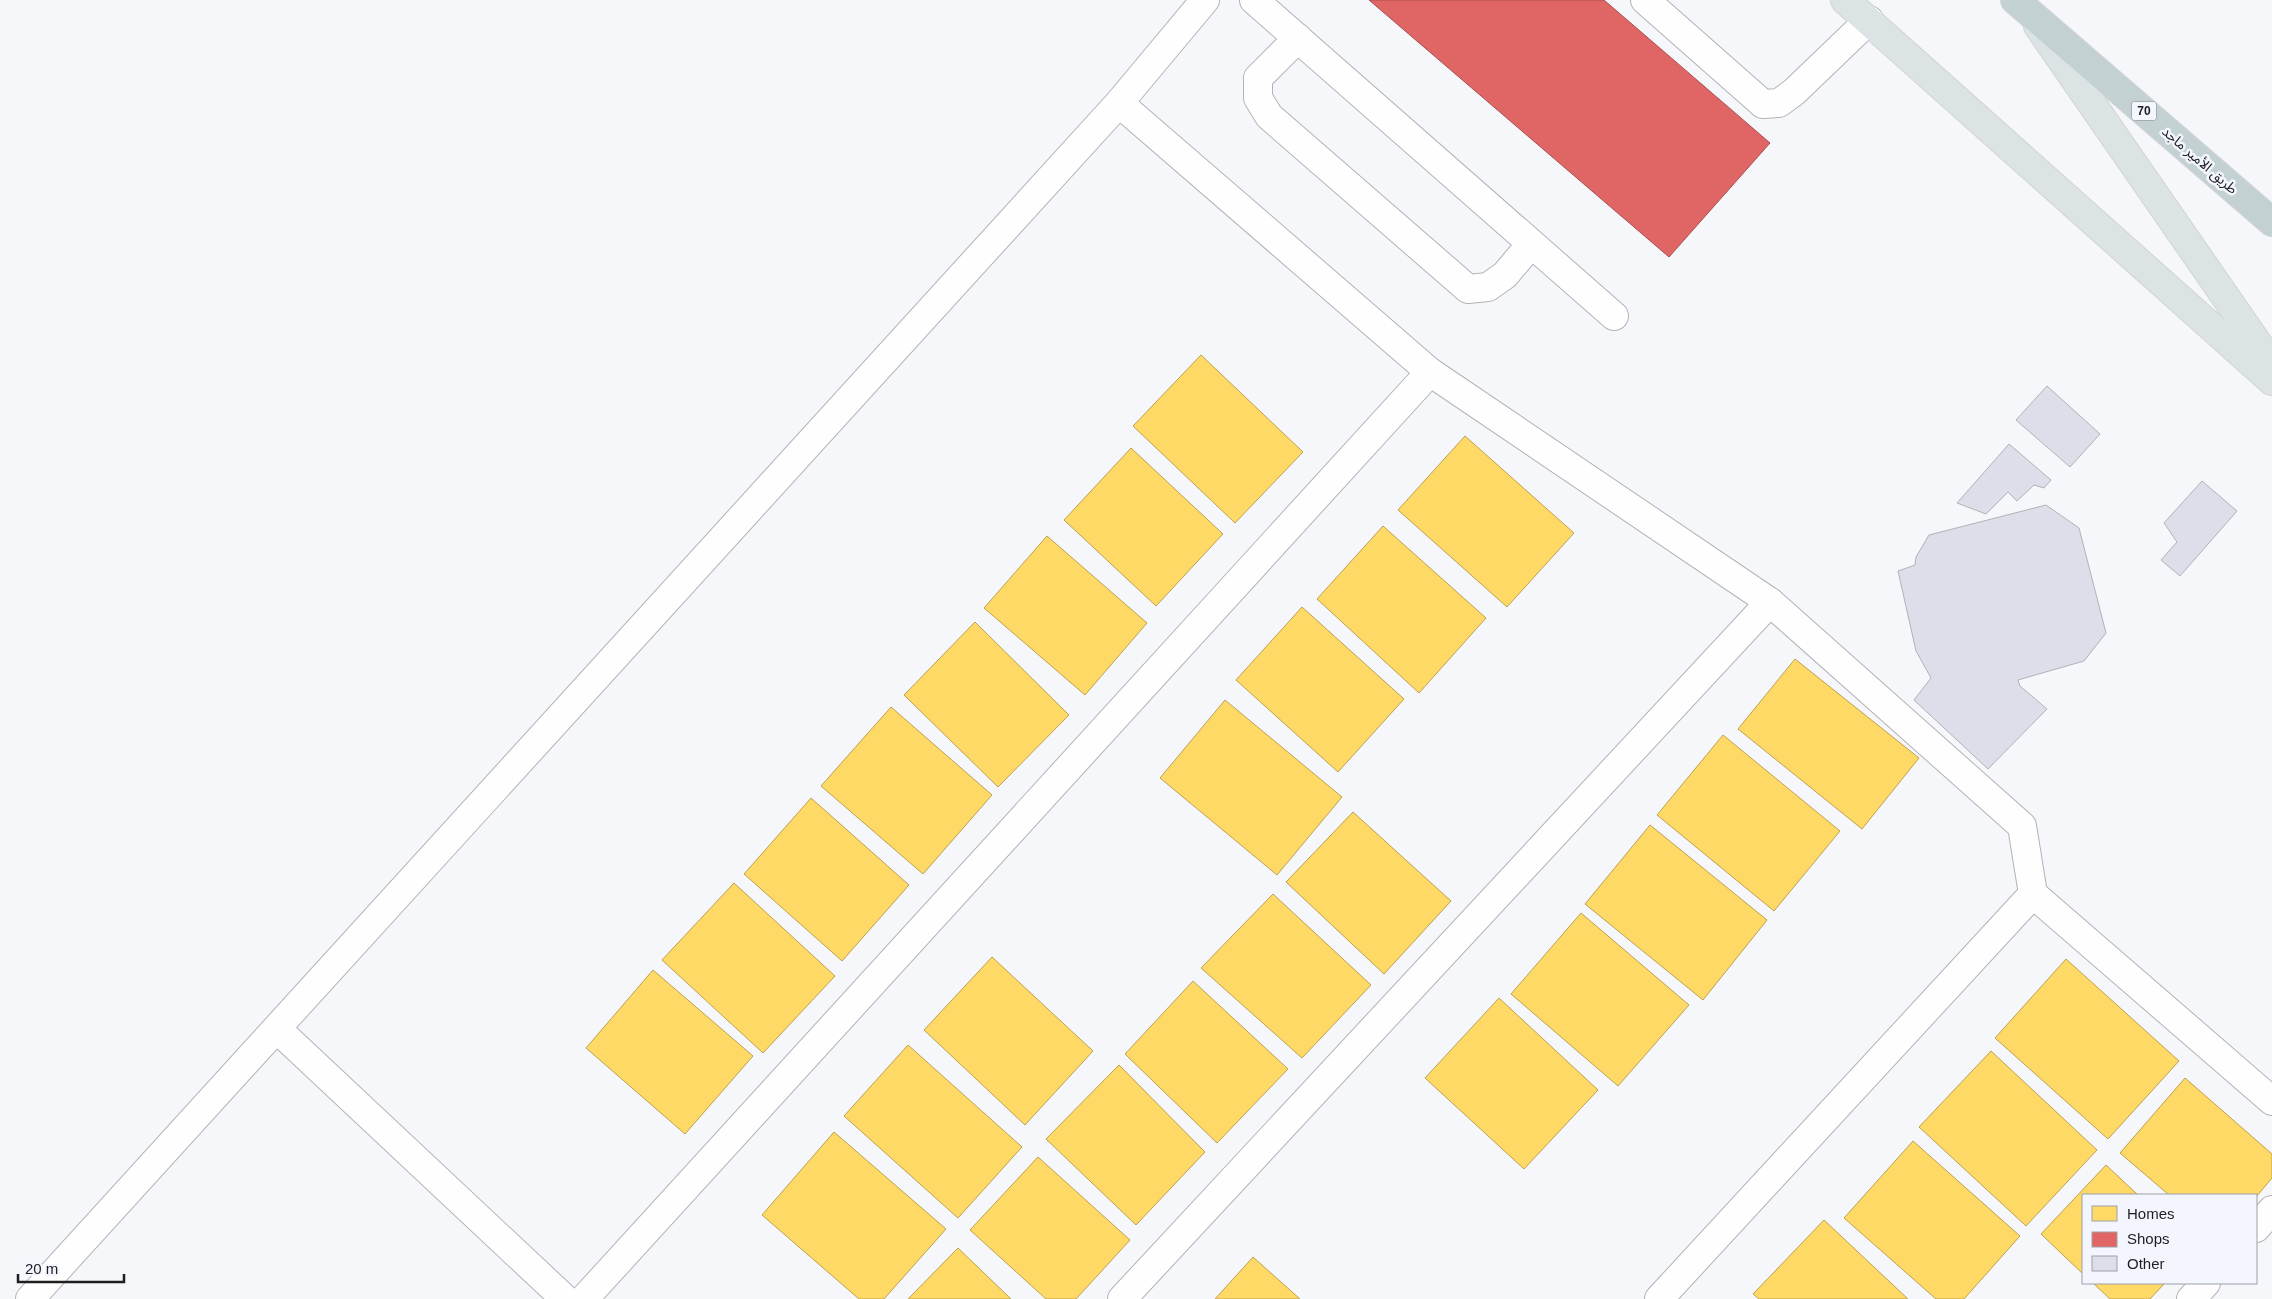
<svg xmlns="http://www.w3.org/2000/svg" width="2272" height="1299" font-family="Helvetica,'Noto Sans Arabic',sans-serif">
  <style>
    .homes { fill: #ffd966; stroke: #bca151 }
    .shops { fill: #e06666; stroke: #a65051 }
    .building { fill: #dcdfea; stroke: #b1b2b5 }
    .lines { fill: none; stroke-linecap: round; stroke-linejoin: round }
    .minor-casing { stroke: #b2b3b7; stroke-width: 30 }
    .major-casing { stroke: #d3d3d5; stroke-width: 30 }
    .highway-casing { stroke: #d3d3d5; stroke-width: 30 }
    .minor { stroke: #fefefe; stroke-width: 28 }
    .major { stroke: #dbe3e4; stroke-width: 28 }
    .highway { stroke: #c4d1d2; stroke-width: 28 }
    .labels { text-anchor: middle; stroke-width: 5; stroke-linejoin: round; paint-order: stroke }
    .shield { fill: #f3f6fe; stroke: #5e5f63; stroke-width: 1 }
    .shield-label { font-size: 12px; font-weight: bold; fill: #1e1e21 }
    .street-label { font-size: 14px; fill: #1e1e21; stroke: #f3f6fe }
  </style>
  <rect width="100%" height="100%" fill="#f6f7fb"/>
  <g class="homes">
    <polygon points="1201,355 1303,452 1235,523 1133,426"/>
    <polygon points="1465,436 1574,533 1507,607 1398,510"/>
    <polygon points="1131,448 1223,534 1156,606 1064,520"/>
    <polygon points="1383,526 1486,618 1419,693 1317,599"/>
    <polygon points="1047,536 1147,623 1085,695 984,608"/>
    <polygon points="1302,607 1404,699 1338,772 1236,680"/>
    <polygon points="975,622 1069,715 998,787 904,695"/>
    <polygon points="1795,659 1919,758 1862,829 1738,729"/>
    <polygon points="1225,700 1342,797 1277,875 1160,778"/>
    <polygon points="891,707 992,795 923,874 821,786"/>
    <polygon points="1723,735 1840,831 1774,911 1657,815"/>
    <polygon points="811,798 909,885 842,961 744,874"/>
    <polygon points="1353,812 1451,901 1384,974 1286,882"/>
    <polygon points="1650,825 1767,920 1703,1000 1585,904"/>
    <polygon points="734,883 835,976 763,1053 662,960"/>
    <polygon points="1273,894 1371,985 1302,1058 1201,968"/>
    <polygon points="1581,913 1689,1005 1618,1086 1511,994"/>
    <polygon points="992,957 1093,1051 1025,1125 924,1030"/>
    <polygon points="2066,959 2179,1061 2108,1139 1995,1038"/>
    <polygon points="653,970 753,1056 685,1134 586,1048"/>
    <polygon points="1193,981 1288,1069 1217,1143 1125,1054"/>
    <polygon points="1499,998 1598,1090 1524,1169 1425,1078"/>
    <polygon points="908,1045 1022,1147 958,1218 844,1116"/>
    <polygon points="1991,1051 2097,1150 2026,1226 1919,1127"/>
    <polygon points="1119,1065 1205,1152 1136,1225 1046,1139"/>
    <polygon points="2185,1078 2272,1154 2272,1178 2256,1197 2169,1195 2120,1153"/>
    <polygon points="834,1132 946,1229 884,1299 859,1299 762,1215"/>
    <polygon points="1913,1141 2020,1236 1964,1299 1936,1299 1844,1218"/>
    <polygon points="1038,1157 1130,1240 1076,1299 1046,1299 970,1230"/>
    <polygon points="2106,1165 2138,1195 2083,1195 2083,1274 2041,1234"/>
    <polygon points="1824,1220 1908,1299 1759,1299 1753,1294"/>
    <polygon points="958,1248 1011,1299 908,1299"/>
    <polygon points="1253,1257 1300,1299 1215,1299"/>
    <polygon points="2093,1283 2165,1283 2150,1299 2110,1299"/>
  </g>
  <polygon class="shops" points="1369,0 1604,0 1770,143 1669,257"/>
  <g class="building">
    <polygon points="2047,386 2100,434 2070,467 2016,420"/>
    <polygon points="2009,444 2051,480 2044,488 2034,485 2017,501 2008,492 1986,514 1957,503"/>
    <polygon points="2202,481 2237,511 2180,576 2161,560 2177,542 2164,523"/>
    <polygon points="2046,505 2079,528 2106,633 2084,661 2018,680 2020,686 2047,709 1988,769 1914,700 1931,678 1916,651 1898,571 1915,565 1916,557 1929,535"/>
  </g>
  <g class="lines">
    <defs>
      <g id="minor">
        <polyline points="1254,0 1614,316"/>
        <polyline points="1645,0 1763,104 1779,103 1794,92 1869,20"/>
        <polyline points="1298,38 1258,78 1258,98 1269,116 1468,289 1488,287 1505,275 1531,244"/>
        <polyline points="1119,103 1430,372 1770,602 2022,826 2033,894 2272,1101"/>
        <polyline points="277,1029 565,1299"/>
        <polyline points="2256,1228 2272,1210"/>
        <polyline points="30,1299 1119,103 1205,0"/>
        <polyline points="584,1299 1430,372"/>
        <polyline points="1122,1299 1770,602"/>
        <polyline points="1659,1299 2033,894"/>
        <polyline points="2191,1299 2206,1283"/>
      </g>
      <g id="major">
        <polyline points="1845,0 2272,381"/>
        <polyline points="2038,26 2272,364"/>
      </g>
      <polyline id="highway" points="2015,0 2272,222"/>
    </defs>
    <use href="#minor" class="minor-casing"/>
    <use href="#major" class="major-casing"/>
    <use href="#highway" class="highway-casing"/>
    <use href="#minor" class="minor"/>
    <use href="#major" class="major"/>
    <use href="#highway" class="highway"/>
  </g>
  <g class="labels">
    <rect class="shield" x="2131.5" y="101.5" width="25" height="19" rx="4"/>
    <g class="shield-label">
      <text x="2144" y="115">70</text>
    </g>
    <g class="street-label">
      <text transform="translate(2200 160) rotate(41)" y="5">طريق الأمير ماجد</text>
    </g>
  </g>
  <rect x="2082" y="1194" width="175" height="90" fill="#f3f6fe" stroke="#9ea0a6"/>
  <rect x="2092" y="1206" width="25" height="15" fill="#ffd966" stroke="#9ea0a6"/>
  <text x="2127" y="1219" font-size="15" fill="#1e1e21">Homes</text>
  <rect x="2092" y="1232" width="25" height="15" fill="#e06666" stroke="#9ea0a6"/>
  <text x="2127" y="1244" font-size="15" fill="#1e1e21">Shops</text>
  <rect x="2092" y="1256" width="25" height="15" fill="#dcdfea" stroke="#9ea0a6"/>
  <text x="2127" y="1269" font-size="15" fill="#1e1e21">Other</text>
  <path d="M18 1274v8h106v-8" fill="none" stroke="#1e1e21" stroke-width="2.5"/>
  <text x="25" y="1274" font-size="15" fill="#1e1e21" stroke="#f3f6fe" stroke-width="4" paint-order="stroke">20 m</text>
</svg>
